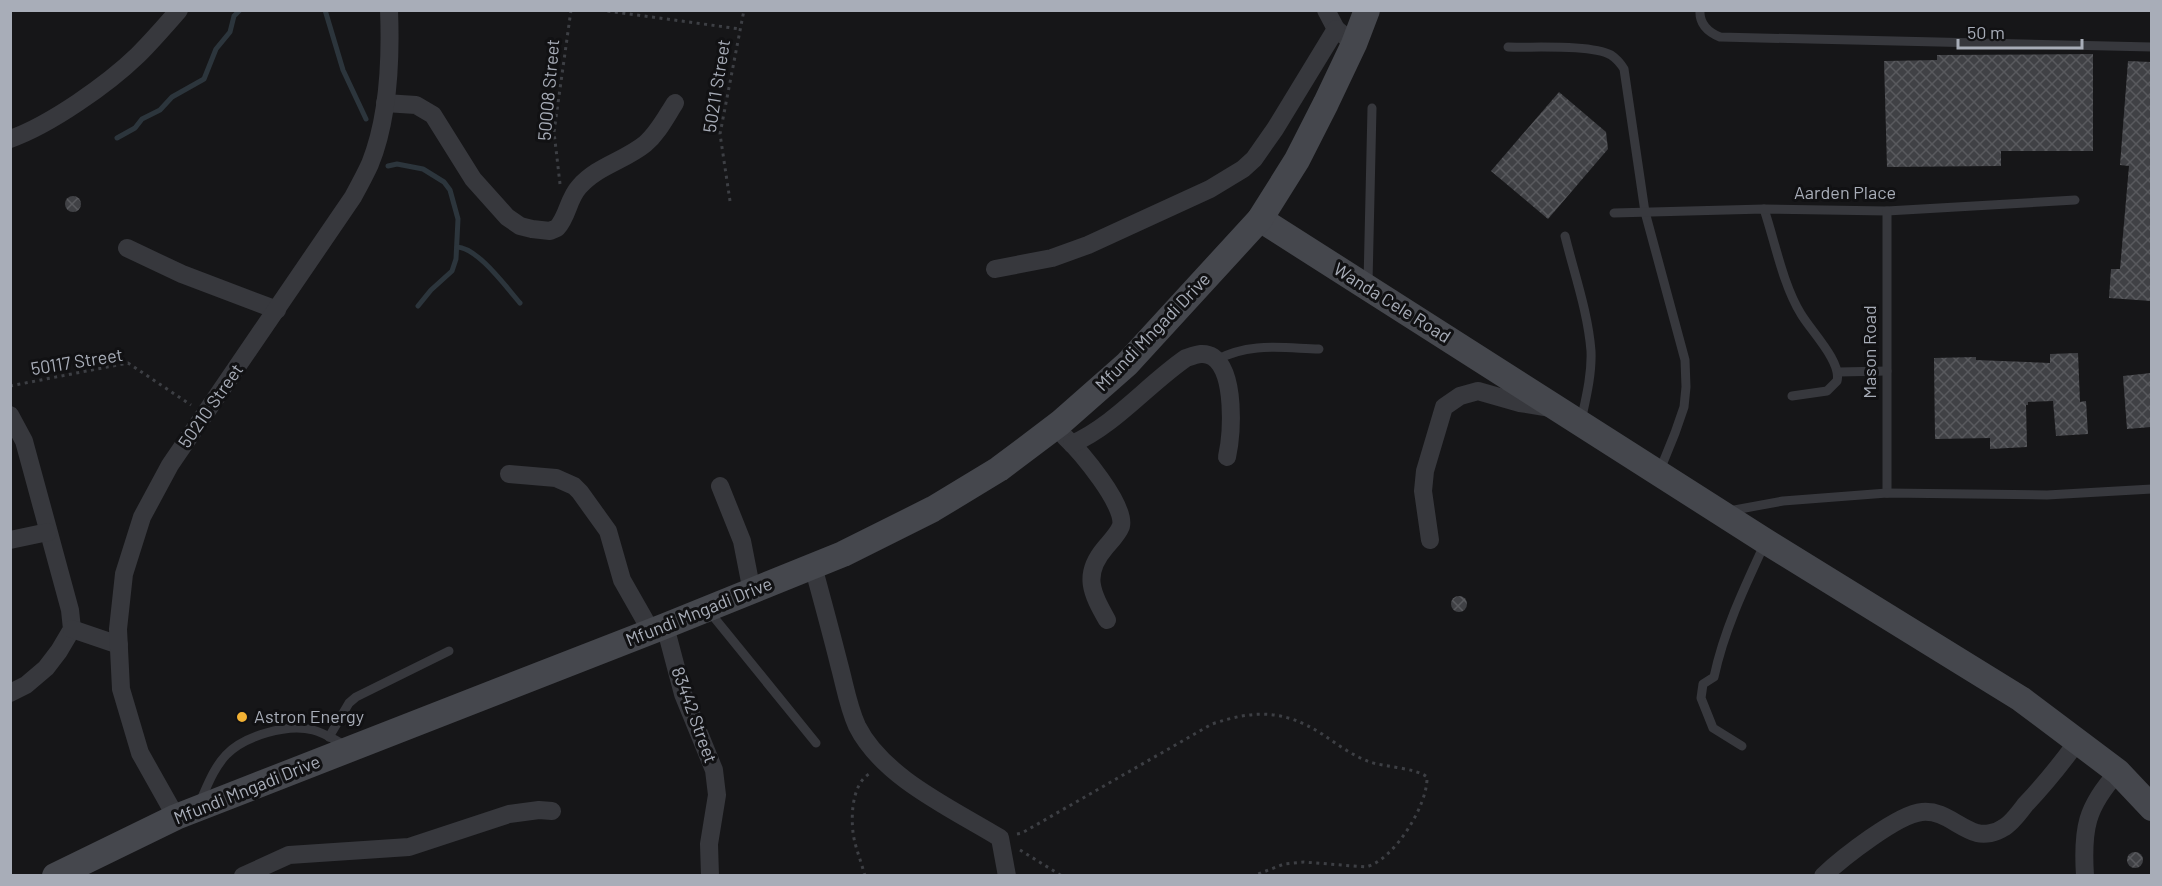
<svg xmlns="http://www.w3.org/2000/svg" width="2162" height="886" font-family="Barlow,sans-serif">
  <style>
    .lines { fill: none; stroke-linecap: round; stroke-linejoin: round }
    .stream { stroke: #2c353c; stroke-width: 5 }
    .building { fill: url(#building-cross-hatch) }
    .path { stroke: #3d3f44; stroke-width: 3; stroke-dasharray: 3 4.5; stroke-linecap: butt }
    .lane { stroke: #37383d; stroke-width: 9 }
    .street { stroke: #37383d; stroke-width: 18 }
    .secondary { stroke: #45474d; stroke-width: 26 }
    .poi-dot { fill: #f2b134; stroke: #111113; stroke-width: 2 }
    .labels { text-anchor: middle; stroke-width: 6; stroke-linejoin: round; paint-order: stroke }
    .street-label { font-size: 18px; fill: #a8adb8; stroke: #111113 }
    .poi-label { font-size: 18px; fill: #a8adb8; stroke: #111113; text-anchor: start }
  </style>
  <defs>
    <pattern id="building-cross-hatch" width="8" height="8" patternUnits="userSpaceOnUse" patternTransform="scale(1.5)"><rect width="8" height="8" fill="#404145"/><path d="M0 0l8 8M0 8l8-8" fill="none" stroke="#595a5e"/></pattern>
  </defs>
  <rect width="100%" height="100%" fill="#161618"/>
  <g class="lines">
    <g class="stream">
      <polyline points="325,10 343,70 366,119"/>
      <polyline points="117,138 135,128 142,119 160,110 172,97 204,79 216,49 230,32 234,16 240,10"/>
      <polyline points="388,166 397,164 423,169 444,182 450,190 458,219 456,259 452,271 431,290 418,306"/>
      <path d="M 457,247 C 478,248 506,287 520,303"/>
    </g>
  </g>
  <g class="building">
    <polygon points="2093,54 2093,151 2001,151 2001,166 1887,167 1884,61 1937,60 1937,55"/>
    <polygon points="2128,61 2151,62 2151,301 2109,298 2111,269 2120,269 2129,166 2120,165"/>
    <polygon points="1559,92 1606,132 1608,149 1548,219 1491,171"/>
    <circle cx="73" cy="204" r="8"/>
    <polygon points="2078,353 2080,402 2086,401 2088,434 2056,436 2053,401 2028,402 2028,405 2026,405 2027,447 1990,449 1990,438 1935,439 1934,358 1976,357 1976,360 2050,363 2050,354"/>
    <polygon points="2151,373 2151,427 2127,429 2123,376"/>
    <circle cx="1459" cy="604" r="8"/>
    <circle cx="2135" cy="860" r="8"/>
  </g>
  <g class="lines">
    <g class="path">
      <polyline points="600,10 740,29"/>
      <polyline points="560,184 554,132 571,10"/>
      <polyline points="730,201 720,134 744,10"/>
      <polyline points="10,386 128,363 191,405"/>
      <path d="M 1017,834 L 1022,833 L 1212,724 C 1254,710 1283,709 1322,734 C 1337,744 1353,756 1370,762 C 1385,767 1416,768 1427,777 C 1428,805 1394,860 1366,867 L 1304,862 L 1284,864 L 1253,876"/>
      <polyline points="1020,850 1062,876"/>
      <path d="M 865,876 C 862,865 858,854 855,843 C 850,824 850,783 871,773"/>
    </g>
    <g class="lane">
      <path d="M 1700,10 C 1699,24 1708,32 1720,37 L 2152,47"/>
      <path d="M 1508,47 C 1532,48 1591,44 1611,55 C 1617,59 1621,64 1624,69 L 1645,212 L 1685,360 L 1686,387 L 1684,407 L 1675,433 L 1660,470"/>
      <path d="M 1764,209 C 1775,242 1783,285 1801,314 C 1811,331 1842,362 1837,381 L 1827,391 L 1792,396"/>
      <polyline points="1614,213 1764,209 1887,211 2075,200"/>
      <path d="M 1565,236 C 1574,273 1588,312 1591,351 C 1592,374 1586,398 1581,421"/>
      <polyline points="1368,283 1372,108"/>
      <path d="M 1216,360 C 1250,342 1282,348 1319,349"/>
      <polyline points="1839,372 1887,371"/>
      <polyline points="1887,493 1887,211"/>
      <polyline points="1729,511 1783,501 1887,493 2047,495 2152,489"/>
      <polyline points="708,610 816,743"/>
      <polyline points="329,737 349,703 356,697 449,651"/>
      <path d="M 1742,746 L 1713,728 L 1701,698 L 1703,684 L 1714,677 C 1724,630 1745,586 1765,543"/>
      <path d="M 199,804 C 207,787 213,769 226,755 C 244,736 288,723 313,730 C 325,733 336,741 347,746"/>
    </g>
    <g class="street">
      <polyline points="1326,10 1336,29 1346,37"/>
      <path d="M 385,103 L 416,105 L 433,115 L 473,179 L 507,217 L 520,226 L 532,229 L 550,231 L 557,228 C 568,216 568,199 579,187 C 597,166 624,161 645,144 C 658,133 666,117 675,103"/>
      <path d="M 10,139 C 50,125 108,84 138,55 C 152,41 166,25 179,10"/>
      <polyline points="127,248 182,274 277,310"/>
      <polyline points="995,269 1052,258 1088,245 1210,189 1243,169 1254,159 1275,129 1336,29"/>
      <polyline points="10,415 24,441 70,610 72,629 59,651 46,668 26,685 10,693"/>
      <path d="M 1065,437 C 1080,451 1126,505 1121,526 C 1118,534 1110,542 1105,548 C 1082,575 1092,593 1107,620"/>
      <path d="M 1072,444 C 1116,424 1147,385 1186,358 C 1195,355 1204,351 1213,357 C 1236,373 1232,434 1227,457"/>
      <polyline points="509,474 556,478 574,486 580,492 608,531 622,580 651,631"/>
      <polyline points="720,486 742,541 752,592"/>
      <polyline points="10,540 48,532"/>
      <polyline points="1430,540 1423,491 1425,471 1444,407 1460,396 1478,391 1520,403 1551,408"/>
      <path d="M 813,566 C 822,599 831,632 839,664 C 845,686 848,706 857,726 C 883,778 953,809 1000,838 L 1007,876"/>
      <polyline points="665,626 683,694 714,770 717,795 709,844 710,876"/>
      <polyline points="72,629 119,645"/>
      <path d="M 176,817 L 140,753 L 121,689 L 118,629 L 124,574 L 142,517 L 170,465 L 353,197 C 359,186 365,175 370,164 C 389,117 391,60 389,10"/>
      <polyline points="243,876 289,855 409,847 509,814 539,810 552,811"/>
      <path d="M 1823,876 C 1842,858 1898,814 1922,812 C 1944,810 1957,827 1977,833 C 1985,835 1996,833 2003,828 C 2011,824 2019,813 2025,805 C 2044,785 2061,764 2077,742"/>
      <path d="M 2085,876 C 2082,829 2086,807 2118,772"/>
    </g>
    <g class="secondary">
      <polyline points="1260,219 1765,541 2021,699 2118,772 2152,808"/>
      <polyline points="55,876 176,817 665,626 843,554 933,509 999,469 1060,423 1127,364 1260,219 1297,160 1326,103 1354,44 1367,10"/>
    </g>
  </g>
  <circle class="poi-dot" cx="242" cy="717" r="6"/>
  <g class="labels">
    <g class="street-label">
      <text transform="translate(717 86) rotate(-81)" y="6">50211 Street</text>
      <text transform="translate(549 90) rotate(-85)" y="6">50008 Street</text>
      <text x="1845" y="199">Aarden Place</text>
      <text transform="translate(1392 303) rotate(32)" y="6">Wanda Cele Road</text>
      <text transform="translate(1153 332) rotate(-46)" y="6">Mfundi Mngadi Drive</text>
      <text transform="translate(1870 352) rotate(-90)" y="6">Mason Road</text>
      <text transform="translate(77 362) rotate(-9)" y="6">50117 Street</text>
      <text transform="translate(211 406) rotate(-55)" y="6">50210 Street</text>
      <text transform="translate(699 612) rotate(-22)" y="6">Mfundi Mngadi Drive</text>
      <text transform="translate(694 715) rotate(70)" y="6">83442 Street</text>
      <text transform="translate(247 790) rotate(-22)" y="6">Mfundi Mngadi Drive</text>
    </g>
    <g class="poi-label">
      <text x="254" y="723">Astron Energy</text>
    </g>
  </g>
  <rect width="2162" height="886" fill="none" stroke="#a8adb8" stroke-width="24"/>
  <path d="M1958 39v9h124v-9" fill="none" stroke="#a8adb8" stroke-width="3"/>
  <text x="1967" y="39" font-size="18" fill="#a8adb8" stroke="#111113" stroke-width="4.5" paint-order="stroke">50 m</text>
</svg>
